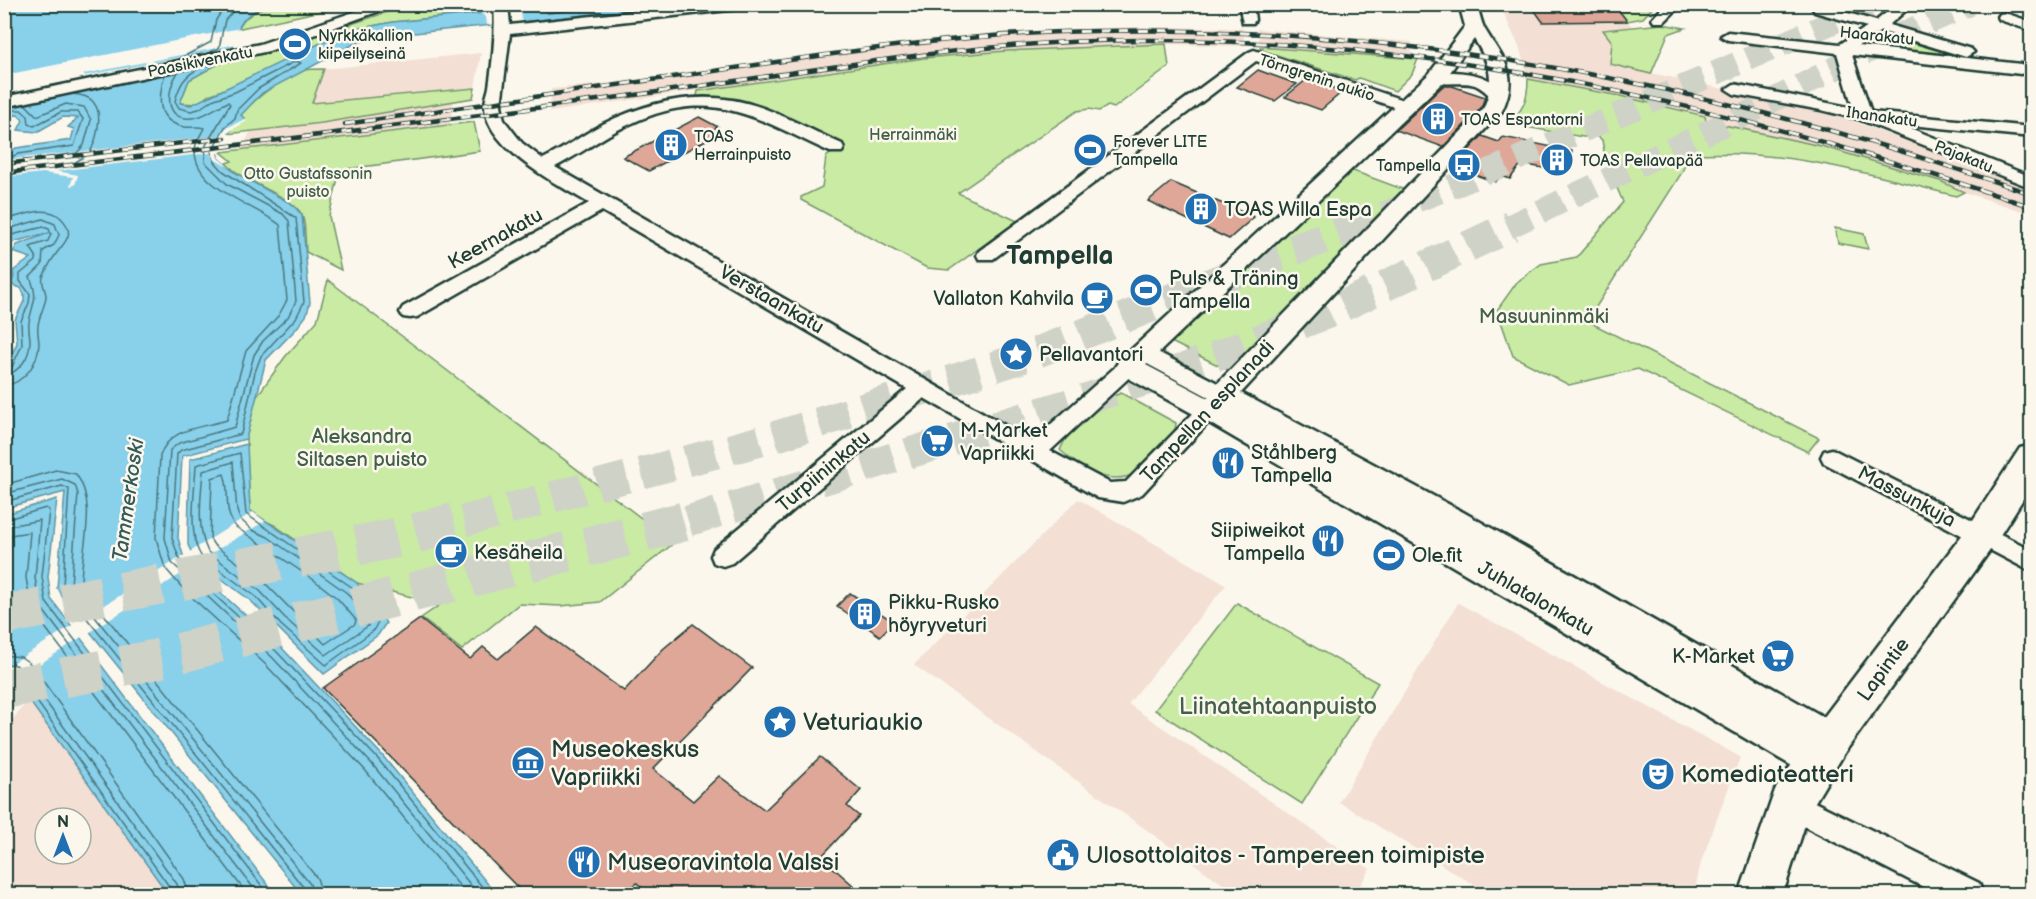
<svg xmlns="http://www.w3.org/2000/svg" width="2036" height="899" font-family="'Balsamiq Sans',sans-serif">
  <style>
    .built { fill: #f3dfd3; fill-rule: evenodd }
    .green { fill: #c9eba4; stroke: #74946c; stroke-width: 1.5 }
    .water { fill: #89d0eb; stroke: #5f95a2; stroke-width: 1.5 }
    .pier { fill: #fbf7ec }
    .lines { fill: none; stroke-linecap: round; stroke-linejoin: round }
    .shore { stroke: #49787d; stroke-width: 1.5 }
    .building { fill: #dfa798; stroke: #1f3d34; stroke-width: 1.5 }
    .trunk-tunnel-far2 { stroke: #cfd2c7; stroke-width: 24; stroke-dasharray: 24 12; stroke-linecap: butt }
    .trunk-tunnel-far1 { stroke: #cfd2c7; stroke-width: 31; stroke-dasharray: 31 15; stroke-linecap: butt }
    .trunk-tunnel { stroke: #cfd2c7; stroke-width: 40; stroke-dasharray: 40 20; stroke-linecap: butt }
    .minor-casing { stroke: #1f3d34; stroke-width: 5 }
    .tertiary-casing { stroke: #1f3d34; stroke-width: 5 }
    .secondary-casing { stroke: #1f3d34; stroke-width: 5 }
    .minor { fill: #fbf7ec; fill-rule: evenodd }
    .tertiary { fill: #fbf7ec; fill-rule: evenodd }
    .secondary { fill: #fbf7ec; fill-rule: evenodd }
    .rail-casing { stroke: #1f3d34; stroke-width: 4.5 }
    .rail { stroke: #fbf7ec; stroke-width: 3; stroke-dasharray: 10; stroke-linecap: butt }
    .labels { text-anchor: middle; stroke-width: 5; stroke-linejoin: round; paint-order: stroke }
    .far-poi-label { font-size: 16px; fill: #1f3d34; stroke: #fbf7ec; text-anchor: start }
    .far-street-label { font-size: 16px; fill: #1f3d34; stroke: #fbf7ec }
    .far-park-label { font-size: 16px; fill: #41604a; stroke: #fbf7ec }
    .poi-label { font-size: 20px; fill: #1f3d34; stroke: #fbf7ec; text-anchor: start }
    .street-label { font-size: 20px; fill: #1f3d34; stroke: #fbf7ec }
    .park-label { font-size: 20px; fill: #41604a; stroke: #fbf7ec }
    .water-label { font-size: 21px; font-style: italic; fill: #345a59; stroke: #fbf7ec }
    .near-park-label { font-size: 24px; fill: #41604a; stroke: #fbf7ec }
    .near-poi-label { font-size: 24px; fill: #1f3d34; stroke: #fbf7ec; text-anchor: start }
    .district-label { font-size: 26px; font-weight: bold; fill: #1f3d34; stroke: #fbf7ec }
  </style>
  <rect width="100%" height="100%" fill="#fbf7ec"/>
  <filter id="ink" filterUnits="userSpaceOnUse"><feTurbulence type="fractalNoise" baseFrequency=".0167" numOctaves="2"/><feDisplacementMap in="SourceGraphic" scale="12" xChannelSelector="R" yChannelSelector="G"/><feConvolveMatrix kernelMatrix="1 2 1 2 8 2 1 2 1" color-interpolation-filters="sRGB"/></filter>
  <g filter="url(#ink)">
    <g class="built">
      <polygon points="1500,5 1614,5 1634,29 1604,30 1612,42 1610,64 1729,90 1850,120 2031,188 2031,214 1964,192 1940,181 1821,146 1705,121 1704,116 1620,96 1528,79 1520,49"/>
      <polygon points="1135,27 1242,28 1245,46 1166,44 1067,48 856,67 550,112 551,89 618,83 941,39"/>
      <polygon points="1257,29 1412,42 1411,59 1260,46"/>
      <polygon points="481,53 475,88 311,103 324,69"/>
      <polygon points="454,100 450,125 243,149 250,132"/>
      <polygon points="1078,499 1226,585 1128,704 1370,869 1355,894 1237,894 914,665"/>
      <polygon points="1458,603 1740,757 1701,862 1694,894 1489,894 1339,802"/>
      <path d="M 28,700 L 168,894 L 5,894 L 5,725 L 13,719 ZM 45,818 L 81,818 L 81,854 L 45,854 Z"/>
    </g>
    <g class="green">
      <polygon points="266,5 350,5 236,29 244,19"/>
      <polygon points="409,5 475,5 471,7 471,14 393,22 346,31 233,86 209,95 197,104 180,103 189,80 223,61 284,49 293,43"/>
      <polygon points="1614,5 1655,5 1643,18 1627,21"/>
      <polygon points="1662,24 1685,28 1668,34 1651,74 1610,64 1612,42 1603,30"/>
      <polygon points="1889,36 1940,51 1938,56 1878,48 1876,46"/>
      <polygon points="1166,44 1169,67 1114,108 1108,106 1099,111 1089,109 1077,111 958,193 1017,221 949,270 927,268 801,200 801,197 822,187 826,157 839,148 779,119 696,100 698,91 924,58 1006,51"/>
      <polygon points="1260,47 1418,59 1412,74 1395,91 1359,78 1355,80 1261,50"/>
      <path d="M 324,69 L 312,103 L 475,88 L 473,98 L 322,123 L 227,134 C 241,109 277,78 305,70 C 311,69 318,69 324,69 Z"/>
      <path d="M 1528,79 L 1620,96 L 1705,116 L 1706,121 L 1821,146 L 1940,181 L 1964,192 L 1956,196 C 1870,174 1785,149 1695,154 L 1688,158 L 1681,174 L 1587,321 L 1819,438 L 1808,452 L 1638,369 L 1569,385 L 1513,356 L 1497,310 L 1517,282 L 1541,264 L 1577,257 L 1623,202 L 1612,176 L 1613,159 L 1605,157 L 1602,140 L 1597,136 L 1583,137 L 1508,124 C 1523,111 1528,99 1528,79 Z"/>
      <path d="M 474,122 L 480,151 L 340,170 L 329,216 L 341,270 L 306,252 C 305,241 306,224 302,215 C 292,195 243,183 226,163 L 232,161 L 221,152 Z"/>
      <polygon points="1348,169 1405,190 1228,370 1167,340"/>
      <polygon points="1835,228 1864,234 1868,249 1838,243"/>
      <polygon points="328,280 674,543 600,602 561,606 519,604 462,650 421,618 444,602 427,601 357,583 274,525 259,518 250,510 246,439 255,399 285,357 317,321"/>
      <path d="M 1121,393 L 1176,423 L 1175,431 C 1166,441 1148,468 1137,473 C 1108,487 1081,469 1060,450 C 1070,426 1096,402 1121,393 Z"/>
      <polygon points="1237,603 1378,683 1302,804 1155,710"/>
    </g>
    <g class="water">
      <path d="M 4,5 L 266,5 C 233,20 240,30 229,58 L 189,80 L 180,103 L 191,105 L 346,31 L 393,22 L 568,5 L 687,5 L 375,37 L 354,44 L 262,93 L 241,115 L 245,119 C 233,128 216,142 218,158 L 234,172 L 292,204 L 302,215 L 310,303 L 306,316 L 296,329 L 266,360 L 246,439 L 182,456 L 178,538 L 183,555 L 202,576 L 282,648 L 382,755 L 496,894 L 301,894 L 63,598 L 57,588 L 65,492 L 5,508 L 5,369 L 17,343 L 15,320 L 24,301 L 24,294 L 21,288 L 10,284 L 14,277 L 13,271 L 31,258 L 13,252 L 17,245 L 49,233 L 5,244 L 5,156 L 16,148 L 71,140 L 74,129 L 68,127 L 78,118 L 63,117 L 37,132 L 18,130 L 23,120 L 18,115 L 5,116 Z"/>
      <polygon points="247,444 250,510 357,583 386,623 378,635 324,674 251,601 198,561 192,553 188,545 188,534 190,459"/>
      <polygon points="57,499 48,577 51,599 275,894 168,894 13,678 5,677 5,514"/>
    </g>
    <g class="pier">
      <polygon points="546,5 573,5 525,9 521,13 522,22 487,25 486,17 480,13"/>
      <polygon points="240,28 237,44 84,74 84,76 237,46 232,60 4,107 5,75"/>
      <polygon points="245,119 247,121 229,132 228,134 231,134 221,152 217,153 218,158 230,168 212,158 210,153 56,171 78,175 75,185 70,186 73,177 43,173 5,177 5,160 218,136 226,128"/>
      <polygon points="253,512 265,521 195,563 188,553"/>
      <polygon points="186,554 195,565 87,634 78,622"/>
      <polygon points="74,624 83,636 12,682 4,680 5,668"/>
    </g>
    <g class="lines">
      <g class="shore">
        <polyline points="545,4 545,11 548,13 629,4"/>
        <polyline points="209,53 219,48 225,20 240,4"/>
        <polyline points="179,59 211,42 216,20 226,4"/>
        <path d="M 202,67 C 185,75 180,83 175,101 L 179,108 L 191,111 L 199,109 L 212,100 L 235,92 L 296,61 L 301,63 L 258,89 L 237,110 L 235,118 L 225,127 L 211,152 L 215,162 L 223,171 L 296,218 L 304,302 L 296,318 L 261,356 L 255,372 L 241,434 L 181,450 L 177,454 L 172,538 L 179,558 L 198,580 L 277,652 L 378,759 L 488,894"/>
        <path d="M 178,72 C 165,92 164,125 197,117 C 207,115 215,108 224,104 L 228,102 L 230,104 L 206,145 L 205,162 L 227,184 L 283,214 L 289,221 L 296,301 L 288,317 L 263,341 L 254,355 L 235,427 L 179,443 L 170,450 L 165,538 L 172,563 L 272,657 L 372,764 L 478,894"/>
        <path d="M 165,74 C 158,97 155,122 185,127 C 191,128 197,126 204,128 C 201,135 195,142 195,150 C 194,188 255,205 280,225 L 287,300 L 279,315 L 246,351 L 227,420 C 202,428 169,427 160,456 L 156,538 L 165,568 L 186,592 L 265,664 L 365,770 L 466,894"/>
        <polyline points="4,110 21,110 28,116 29,124 34,126 61,112 78,112 83,119 74,146 18,154 4,160"/>
        <polyline points="4,168 21,161 77,153 84,145 91,120 84,107 66,104 37,116 25,104"/>
        <path d="M 4,177 L 33,169 L 72,164 L 89,154 C 96,142 104,115 94,103 C 89,96 80,95 72,94"/>
        <path d="M 4,220 C 21,217 46,203 61,218 C 78,235 62,244 54,257 C 50,262 46,271 43,277 C 41,282 45,289 46,295 C 46,305 39,315 38,326 C 37,332 39,338 39,344 C 38,364 24,383 4,386"/>
        <path d="M 4,230 L 43,219 L 55,224 L 59,235 L 54,245 L 43,251 L 42,265 L 30,277 C 39,299 33,301 29,322 C 28,329 30,335 30,341 C 30,359 19,371 4,377"/>
        <polyline points="4,237 43,227 49,229 51,234 48,241 30,247 36,256 36,261 20,274 20,281 30,294 29,303 21,321 22,345 12,367 4,370"/>
        <path d="M 240,453 L 246,514 L 353,588 L 378,622 L 373,631 L 326,665 L 281,625 L 255,596 L 202,557 C 187,537 195,490 196,465 Z"/>
        <path d="M 233,462 L 237,511 L 240,519 L 252,530 L 268,537 L 347,593 L 369,622 L 368,626 L 326,655 L 287,620 L 260,591 L 208,552 C 196,528 201,497 203,471 Z"/>
        <path d="M 224,474 C 231,492 222,511 236,527 L 314,580 L 337,598 L 356,620 L 355,624 L 325,644 L 266,584 L 214,545 L 210,539 L 212,478 Z"/>
        <path d="M 4,485 L 56,470 L 76,474 C 99,505 80,550 81,586 L 317,878 L 322,894"/>
        <polyline points="4,494 62,479 75,485 78,494 71,585 74,591 310,884 313,894"/>
        <polyline points="4,502 62,486 69,489 63,586 68,595 304,888 306,894"/>
        <polyline points="4,520 46,508 49,510 42,577 46,602 268,894"/>
        <polyline points="4,527 40,520 35,578 40,606 258,894"/>
        <polyline points="4,536 30,532 26,578 32,610 247,894"/>
        <polyline points="4,655 21,657 31,664 184,879 189,894"/>
        <polyline points="4,664 16,665 23,670 177,884 180,894"/>
        <polyline points="4,671 18,675 171,889 172,894"/>
      </g>
    </g>
    <g class="building">
      <polygon points="1530,4 1614,4 1627,21 1543,22"/>
      <polygon points="1258,70 1266,73 1297,84 1275,101 1237,87"/>
      <polygon points="1306,80 1342,92 1321,110 1285,97"/>
      <polygon points="1443,86 1452,86 1485,97 1481,108 1443,147 1396,130"/>
      <polygon points="699,117 718,127 712,130 719,133 649,171 623,157"/>
      <polygon points="1482,136 1499,142 1503,137 1572,151 1569,168 1561,167 1561,171 1521,164 1510,179 1502,176 1495,182 1470,173 1473,170 1468,168 1476,159 1464,155"/>
      <polygon points="1171,182 1254,217 1229,239 1148,201"/>
      <polygon points="850,593 894,622 880,636 837,606"/>
      <polygon points="420,619 470,659 483,647 498,659 536,627 624,691 663,649 693,624 752,668 653,769 693,801 719,776 765,810 820,757 861,790 847,806 859,816 821,857 863,894 649,894 637,883 625,894 524,894 323,688"/>
    </g>
    <g class="lines">
      <g class="trunk-tunnel-far2">
        <polyline points="1350,227 1461,183 1875,4"/>
        <polyline points="1508,227 1750,112 1902,34 1970,4"/>
      </g>
      <g class="trunk-tunnel-far1">
        <polyline points="464,521 768,439 1028,356 1354,226"/>
        <polyline points="688,521 1186,368 1328,313 1511,226"/>
      </g>
      <g class="trunk-tunnel">
        <polyline points="4,615 406,536 469,519"/>
        <polyline points="4,689 153,660 693,519"/>
      </g>
      <defs>
        <g id="minor">
          <polygon points="377,4 399,4 269,51 4,107 4,97 260,44"/>
          <path d="M 494,4 L 508,4 L 510,25 L 702,4 L 754,4 L 747,8 L 510,34 L 501,105 L 504,120 L 522,143 L 543,159 C 564,149 582,135 603,124 C 653,99 709,88 763,108 C 790,118 815,132 842,144 L 844,148 L 842,152 L 830,152 C 746,113 706,83 614,132 C 594,143 575,157 555,167 L 1032,441 L 1121,362 L 1128,360 L 1135,362 L 1138,367 L 1135,372 L 1050,451 L 1110,483 L 1126,482 L 1209,397 L 1136,358 L 1133,353 L 1136,348 L 1143,346 L 1150,348 L 1231,390 L 1234,395 L 1142,494 L 1123,502 L 1098,498 L 924,398 L 732,563 L 723,566 L 714,563 L 711,556 L 714,549 L 907,389 L 602,211 L 417,317 L 410,318 L 403,317 L 400,312 L 403,307 L 589,203 C 558,185 484,147 485,105 C 485,99 488,93 489,87 C 493,60 496,32 494,4 Z"/>
          <polygon points="1239,4 1253,4 1255,20 1253,23 1243,23"/>
          <polygon points="1666,4 1682,4 1664,22 1654,22 1652,19"/>
          <polygon points="1897,4 1913,4 1889,25 1971,49 1974,52 1966,57 1881,31 1858,46 2021,64 2029,69 2021,74 1852,55 1871,112 2032,127 2032,137 1900,124 2032,177 2032,188 1858,119 1821,110 1734,94 1726,89 1734,84 1853,108 1837,53 1728,40 1721,36 1728,32 1840,44 1867,27 1815,12 1813,9 1815,6 1820,5 1876,21"/>
          <polygon points="2005,13 2032,22 2032,31 2000,20 1998,17 2000,14"/>
          <polygon points="1254,50 1412,103 1414,106 1412,109 1400,109 1256,61 993,259 979,259 977,255 979,251 1249,52"/>
          <path d="M 1453,72 C 1474,73 1494,77 1507,96 L 1499,101 C 1490,98 1485,89 1475,85 C 1462,80 1437,88 1428,78 L 1436,73 Z"/>
          <polygon points="1832,449 2032,550 2032,572 1824,463 1821,457 1824,451"/>
          <polygon points="1790,790 1979,883 1983,894 1937,894 1780,814 1775,804 1780,794"/>
        </g>
        <path id="tertiary" d="M 1459,4 L 1477,4 C 1479,12 1481,21 1484,28 C 1503,60 1520,72 1502,111 L 1241,393 L 1463,512 L 1843,728 L 1849,739 L 1843,750 L 1832,755 L 1835,761 L 1830,773 L 1817,777 L 1804,773 L 1199,417 L 1119,373 L 1115,367 L 1119,361 L 1429,74 L 1465,26 ZM 1474,39 C 1490,63 1496,82 1483,109 L 1213,388 L 1209,395 L 1212,400 L 1146,365 L 1443,82 Z"/>
        <polygon id="secondary" points="2032,445 2032,485 1993,546 1845,752 1809,812 1783,894 1739,894 1775,790 1817,726 1969,526 2020,448"/>
      </defs>
      <use href="#minor" class="minor-casing"/>
      <use href="#tertiary" class="tertiary-casing"/>
      <use href="#secondary" class="secondary-casing"/>
      <use href="#minor" class="minor"/>
      <use href="#tertiary" class="tertiary"/>
      <use href="#secondary" class="secondary"/>
      <defs>
        <g id="rail">
          <path d="M 345,124 C 473,106 601,87 728,69 C 850,51 973,33 1096,31 C 1335,26 1571,61 1802,123 C 1880,143 1956,169 2032,194"/>
          <polyline points="4,164 225,138"/>
          <path d="M 4,173 C 220,147 435,122 650,93 C 813,71 978,40 1143,40 C 1450,39 1742,109 2032,207"/>
        </g>
      </defs>
      <use href="#rail" class="rail-casing"/>
      <use href="#rail" class="rail"/>
    </g>
  </g>
  <defs>
    <symbol id="stadium-disc" viewBox="-11 -11 22 22"><circle r="9.5" fill="#1f6fb2" stroke="#fbf7ec"/><path d="M0-5a6.5 5 0 1 0 0 10a6.5 5 0 1 0 0-10ZM-3.5-1.8h7v3.6h-7Z" fill="#fff"/></symbol>
    <symbol id="building-disc" viewBox="-11 -11 22 22"><circle r="9.5" fill="#1f6fb2" stroke="#fbf7ec"/><path d="M-4-6H4V6H1V3H-1V6H-4ZM-2.5-4.3h1.7v1.8h-1.7ZM.8-4.3h1.7v1.8H.8ZM-2.5-1h1.7V.8h-1.7ZM.8-1h1.7V.8H.8Z" fill="#fff"/></symbol>
    <symbol id="bus-disc" viewBox="-11 -11 22 22"><circle r="9.5" fill="#1f6fb2" stroke="#fbf7ec"/><path d="M-5-6H5V4H4V6H2V4H-2V6H-4V4H-5ZM-3.5-4V0h7V-4ZM-3.5 1.2v1.5H-2V1.2ZM2 1.2v1.5H3.5V1.2Z" fill="#fff"/></symbol>
    <symbol id="cafe-disc" viewBox="-11 -11 22 22"><circle r="9.5" fill="#1f6fb2" stroke="#fbf7ec"/><path d="M-5.5-4.5H6V0H3Q3 3.5 0 3.5H-2.5Q-5.5 3.5-5.5 0ZM3-3.2v2h1.7v-2ZM-6 4.5H4V6H-6Z" fill="#fff"/></symbol>
    <symbol id="sight-disc" viewBox="-11 -11 22 22"><circle r="9.5" fill="#1f6fb2" stroke="#fbf7ec"/><path d="M0-6L1.8-2.2L6-1.7L2.9 1.2L3.7 5.4L0 3.3L-3.7 5.4L-2.9 1.2L-6-1.7L-1.8-2.2Z" fill="#fff"/></symbol>
    <symbol id="supermarket-disc" viewBox="-11 -11 22 22"><circle r="9.5" fill="#1f6fb2" stroke="#fbf7ec"/><path d="M-6-5.5h2.5l.6 2H6L4.5 2H-2.5L-4.4-4H-6ZM-1.5 3.2a1.3 1.3 0 1 0 .1 0ZM3 3.2a1.3 1.3 0 1 0 .1 0Z" fill="#fff"/></symbol>
    <symbol id="restaurant-disc" viewBox="-11 -11 22 22"><circle r="9.5" fill="#1f6fb2" stroke="#fbf7ec"/><path d="M-5-6h1v4h1v-4h1v4h1v-4h1v5L-1.5 .5V6h-2V.5L-5-1ZM5-6V6H3V1.5H1.5Q1.5-4 5-6Z" fill="#fff"/></symbol>
    <symbol id="museum-disc" viewBox="-11 -11 22 22"><circle r="9.5" fill="#1f6fb2" stroke="#fbf7ec"/><path d="M0-6L6-3V-2H-6V-3ZM-5-1h2V3h-2ZM-1-1h2V3h-2ZM3-1h2V3H3ZM-6 4H6V6H-6Z" fill="#fff"/></symbol>
    <symbol id="theatre-disc" viewBox="-11 -11 22 22"><circle r="9.5" fill="#1f6fb2" stroke="#fbf7ec"/><path d="M-5-5.5Q0-4 5-5.5V0Q5 5 0 6Q-5 5-5 0ZM-3.3-2.5H-1v1.5H-3.3ZM1-2.5H3.3v1.5H1ZM-2.8 1Q0 5.5 2.8 1Z" fill="#fff"/></symbol>
    <symbol id="civic-disc" viewBox="-11 -11 22 22"><circle r="9.5" fill="#1f6fb2" stroke="#fbf7ec"/><path d="M-.6-6.5H3V-4.5H.6V-3L4-1V1h2V6H-6V1h2V-1L-.6-3ZM-1.2 2.5V6h2.4V2.5Z" fill="#fff"/></symbol>
  </defs>
  <g fill-rule="evenodd">
    <use href="#stadium-disc" x="276" y="25" width="38" height="38"/>
    <use href="#building-disc" x="1419" y="100" width="38" height="38"/>
    <use href="#building-disc" x="652" y="126" width="38" height="38"/>
    <use href="#stadium-disc" x="1071" y="131" width="38" height="38"/>
    <use href="#building-disc" x="1538" y="141" width="38" height="38"/>
    <use href="#bus-disc" x="1445" y="146" width="38" height="38"/>
    <use href="#building-disc" x="1182" y="190" width="38" height="38"/>
    <use href="#stadium-disc" x="1127" y="271" width="38" height="38"/>
    <use href="#cafe-disc" x="1078" y="279" width="38" height="38"/>
    <use href="#sight-disc" x="997" y="335" width="38" height="38"/>
    <use href="#supermarket-disc" x="918" y="422" width="38" height="38"/>
    <use href="#restaurant-disc" x="1209" y="444" width="38" height="38"/>
    <use href="#restaurant-disc" x="1309" y="522" width="38" height="38"/>
    <use href="#cafe-disc" x="432" y="533" width="38" height="38"/>
    <use href="#stadium-disc" x="1370" y="536" width="38" height="38"/>
    <use href="#building-disc" x="846" y="595" width="38" height="38"/>
    <use href="#supermarket-disc" x="1759" y="637" width="38" height="38"/>
    <use href="#sight-disc" x="761" y="703" width="38" height="38"/>
    <use href="#museum-disc" x="509" y="744" width="38" height="38"/>
    <use href="#theatre-disc" x="1639" y="755" width="38" height="38"/>
    <use href="#civic-disc" x="1044" y="836" width="38" height="38"/>
    <use href="#restaurant-disc" x="565" y="843" width="38" height="38"/>
  </g>
  <g class="labels">
    <g class="far-poi-label">
      <text x="318" y="41">Nyrkkäkallion<tspan x="318" dy="18">kiipeilyseinä</tspan></text>
      <text x="1461" y="125">TOAS Espantorni</text>
      <text x="694" y="142">TOAS<tspan x="694" dy="18">Herrainpuisto</tspan></text>
      <text x="1113" y="147">Forever LITE<tspan x="1113" dy="18">Tampella</tspan></text>
      <text x="1580" y="166">TOAS Pellavapää</text>
      <text x="1441" y="171" text-anchor="end">Tampella</text>
    </g>
    <g class="far-street-label">
      <text transform="translate(1877 35) rotate(6)" y="6">Haarakatu</text>
      <text transform="translate(200 61) rotate(-11)" y="6">Paasikivenkatu</text>
      <text transform="translate(1317 77) rotate(18)" y="6">Törngrenin aukio</text>
      <text transform="translate(1882 116) rotate(8)" y="6">Ihanakatu</text>
      <text transform="translate(1964 156) rotate(22)" y="6">Pajakatu</text>
    </g>
    <g class="far-park-label">
      <text x="913" y="140">Herrainmäki</text>
      <text x="308" y="179">Otto Gustafssonin<tspan x="308" dy="18">puisto</tspan></text>
    </g>
    <g class="poi-label">
      <text x="1224" y="216">TOAS Willa Espa</text>
      <text x="1169" y="285">Puls &amp; Träning<tspan x="1169" dy="23">Tampella</tspan></text>
      <text x="1074" y="305" text-anchor="end">Vallaton Kahvila</text>
      <text x="1039" y="361">Pellavantori</text>
      <text x="960" y="437">M-Market<tspan x="960" dy="23">Vapriikki</tspan></text>
      <text x="1251" y="459">Ståhlberg<tspan x="1251" dy="23">Tampella</tspan></text>
      <text x="1305" y="537" text-anchor="end">Siipiweikot<tspan x="1305" dy="23">Tampella</tspan></text>
      <text x="474" y="559">Kesäheila</text>
      <text x="1412" y="562">Ole.fit</text>
      <text x="888" y="609">Pikku-Rusko<tspan x="888" dy="23">höyryveturi</tspan></text>
      <text x="1755" y="663" text-anchor="end">K-Market</text>
    </g>
    <g class="street-label">
      <text transform="translate(495 238) rotate(-29)" y="7">Keernakatu</text>
      <text transform="translate(772 299) rotate(30)" y="7">Verstaankatu</text>
      <text transform="translate(1207 411) rotate(-47)" y="7">Tampellan esplanadi</text>
      <text transform="translate(823 471) rotate(-40)" y="7">Turpiininkatu</text>
      <text transform="translate(1907 496) rotate(28)" y="7">Massunkuja</text>
      <text transform="translate(1536 598) rotate(30)" y="7">Juhlatalonkatu</text>
      <text transform="translate(1883 669) rotate(-54)" y="7">Lapintie</text>
    </g>
    <g class="park-label">
      <text x="1544" y="323">Masuuninmäki</text>
      <text x="362" y="443">Aleksandra<tspan x="362" dy="23">Siltasen puisto</tspan></text>
    </g>
    <g class="water-label">
      <text transform="translate(128 500) rotate(-82)" y="7">Tammerkoski</text>
    </g>
    <g class="near-park-label">
      <text x="1278" y="714">Liinatehtaanpuisto</text>
    </g>
    <g class="near-poi-label">
      <text x="803" y="730">Veturiaukio</text>
      <text x="551" y="757">Museokeskus<tspan x="551" dy="28">Vapriikki</tspan></text>
      <text x="1681" y="782">Komediateatteri</text>
      <text x="1086" y="863">Ulosottolaitos - Tampereen toimipiste</text>
      <text x="607" y="870">Museoravintola Valssi</text>
    </g>
    <g class="district-label">
      <text x="1060" y="264">Tampella</text>
    </g>
  </g>
  <rect width="2036" height="899" fill="none" stroke="#fbf7ec" stroke-width="24"/>
  <rect x="12" y="12" width="2012" height="875" fill="none" stroke="#1f3d34" stroke-width="2" filter="url(#ink)"/>
  <g transform="translate(63 836)"><circle r="28" fill="#fbf7ec" stroke="#a3ada2" stroke-width="1.5"/>
  <path d="M0-4.5L10 22L0 15L-10 22Z" fill="#1f6fb2"/>
  <text y="-9" font-size="16" font-weight="bold" text-anchor="middle" fill="#1f3d34">N</text>
  </g>
</svg>
